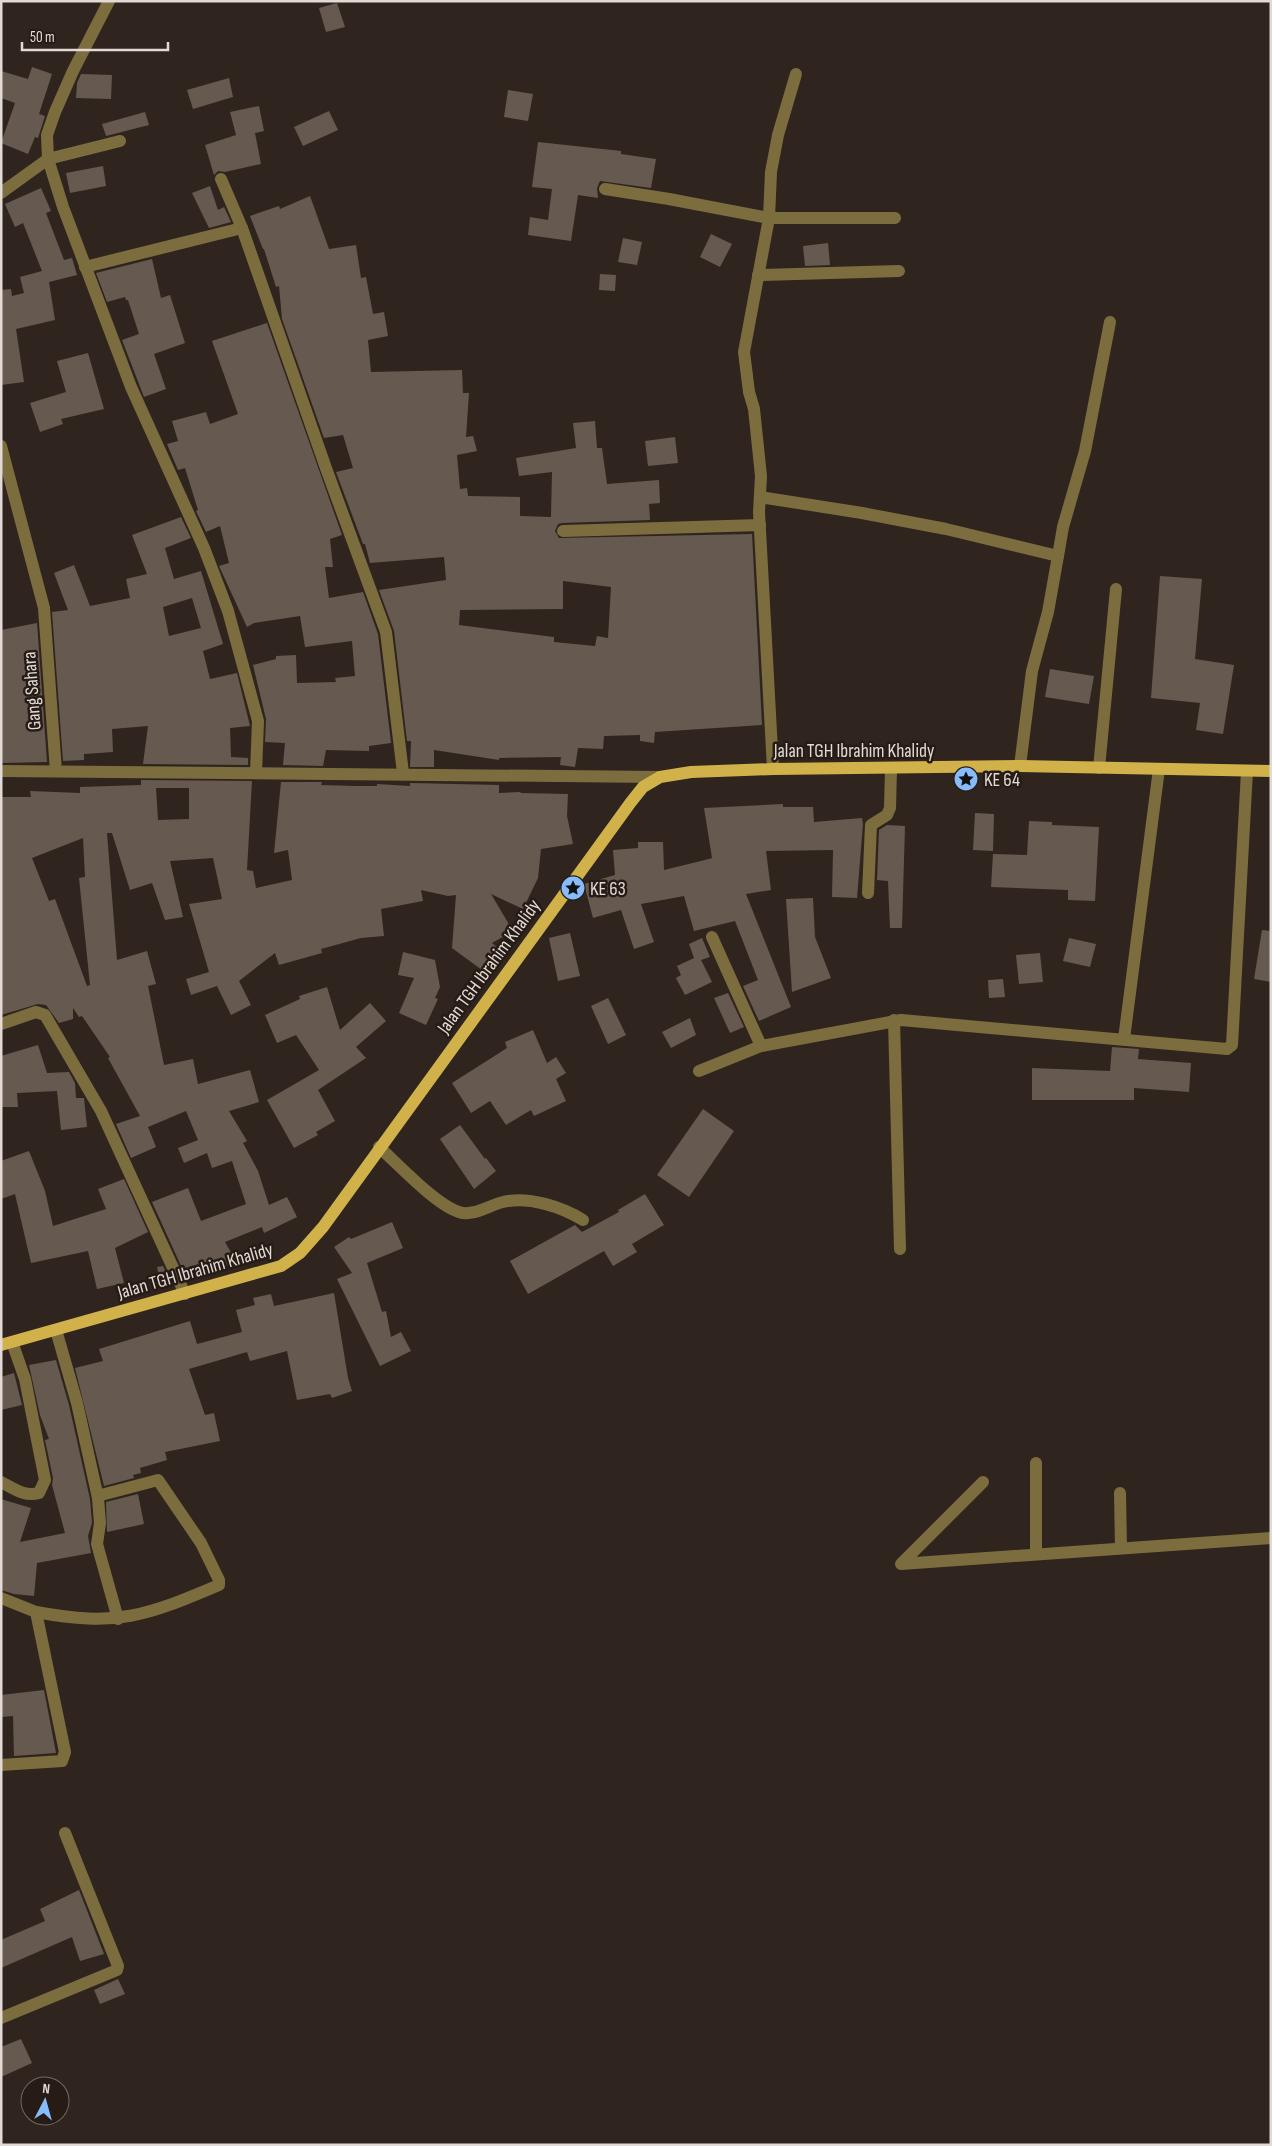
<svg xmlns="http://www.w3.org/2000/svg" width="1272" height="2146" font-family="'Sofia Sans Condensed',sans-serif">
  <style>
    .building { fill: #665950; fill-rule: evenodd }
    .lines { fill: none; stroke-linecap: round; stroke-linejoin: round }
    .minor { stroke: #7c6d3f; stroke-width: 12 }
    .major { stroke: #d1b24a; stroke-width: 12 }
    .labels { text-anchor: middle; stroke-width: 5; stroke-linejoin: round; paint-order: stroke }
    .street-label { font-size: 19px; fill: #e2dad5; stroke: #261c15 }
    .poi-label { font-size: 19px; fill: #e2dad5; stroke: #261c15; text-anchor: start }
  </style>
  <rect width="100%" height="100%" fill="#30251e"/>
  <g class="building">
    <polygon points="337,3 345,27 326,32 319,8"/>
    <polygon points="32,67 52,74 39,114 45,116 38,138 35,137 28,154 1,143 15,103 1,98 1,71 28,79"/>
    <polygon points="81,74 112,75 111,99 76,98 77,83"/>
    <polygon points="229,78 233,97 193,109 187,90"/>
    <polygon points="508,90 533,94 528,121 504,117"/>
    <polygon points="259,106 264,131 255,133 261,164 225,172 218,171 214,175 205,145 236,135 230,112"/>
    <polygon points="329,111 338,130 303,146 294,127"/>
    <polygon points="145,112 149,125 106,136 102,124"/>
    <polygon points="538,142 621,151 621,154 656,159 651,188 600,181 597,188 598,198 578,195 571,241 528,235 530,217 548,220 552,189 532,187"/>
    <polygon points="103,166 106,186 70,193 66,173"/>
    <polygon points="210,186 218,210 224,207 231,222 209,228 192,193"/>
    <polygon points="41,188 51,211 46,213 64,260 72,258 77,275 49,282 55,320 16,329 24,382 1,385 1,290 11,289 12,296 24,293 20,277 42,271 23,223 15,227 5,204"/>
    <path d="M 310,196 L 329,249 L 356,245 L 361,278 L 366,277 L 373,314 L 384,312 L 388,336 L 368,340 L 371,372 L 462,370 L 463,393 L 469,393 L 466,437 L 473,436 L 477,451 L 457,455 L 460,489 L 467,488 L 468,496 L 520,497 L 520,516 L 551,517 L 552,472 L 519,476 L 516,458 L 576,448 L 573,423 L 595,421 L 597,448 L 602,448 L 607,484 L 659,480 L 660,503 L 649,504 L 650,520 L 562,523 L 558,524 L 555,531 L 559,538 L 752,534 L 762,725 L 655,732 L 654,743 L 640,741 L 640,735 L 604,736 L 603,749 L 578,748 L 575,767 L 560,765 L 561,757 L 499,758 L 499,760 L 434,750 L 434,767 L 410,767 L 411,741 L 407,741 L 394,631 L 379,590 L 446,580 L 444,557 L 370,563 L 365,544 L 363,544 L 336,472 L 353,468 L 343,435 L 324,438 L 282,319 L 279,286 L 276,287 L 264,249 L 263,249 L 250,216 L 279,206 L 280,209 ZM 563,581 L 611,587 L 608,638 L 597,636 L 595,646 L 554,642 L 554,637 L 459,625 L 460,610 L 563,609 Z"/>
    <polygon points="711,234 732,244 720,267 700,257"/>
    <polygon points="623,238 642,242 637,265 618,262"/>
    <polygon points="828,243 830,265 805,266 803,246"/>
    <polygon points="152,259 161,298 170,295 185,343 154,354 166,389 144,397 122,340 139,334 128,300 126,300 125,297 107,302 96,273"/>
    <polygon points="600,274 616,275 615,291 599,290"/>
    <polygon points="267,323 342,535 330,539 333,567 325,567 329,598 363,592 378,634 391,743 369,746 369,751 326,750 323,766 283,765 285,743 265,742 266,719 253,665 276,659 276,656 296,655 297,683 336,682 335,678 355,676 352,641 305,647 300,616 254,623 247,627 219,566 229,563 220,526 206,532 196,511 198,510 185,468 178,470 167,444 178,441 172,421 206,412 210,424 238,414 212,341"/>
    <polygon points="88,353 104,409 61,419 63,424 40,432 30,403 66,392 57,361"/>
    <polygon points="675,437 678,463 648,466 645,441"/>
    <path d="M 181,517 L 191,538 L 165,548 L 174,579 L 201,571 L 223,644 L 203,651 L 210,679 L 237,673 L 250,726 L 230,728 L 231,757 L 248,758 L 248,765 L 143,764 L 148,726 L 112,729 L 113,752 L 84,754 L 84,760 L 63,761 L 52,612 L 68,610 L 54,573 L 74,565 L 90,606 L 130,598 L 126,579 L 147,574 L 132,535 ZM 192,598 L 201,628 L 169,636 L 163,607 Z"/>
    <polygon points="1160,576 1202,579 1195,659 1234,665 1223,734 1196,730 1200,703 1151,698"/>
    <polygon points="37,623 47,762 1,763 1,630"/>
    <polygon points="1050,669 1094,676 1089,704 1045,697"/>
    <path d="M 141,780 L 252,781 L 247,870 L 253,871 L 256,888 L 292,880 L 288,850 L 274,853 L 281,782 L 322,782 L 321,785 L 355,786 L 377,786 L 377,784 L 410,786 L 410,783 L 499,785 L 499,793 L 520,792 L 521,793 L 568,794 L 567,816 L 573,844 L 541,849 L 538,878 L 523,909 L 491,894 L 513,931 L 492,943 L 498,948 L 482,970 L 452,948 L 456,895 L 448,896 L 421,890 L 423,901 L 381,909 L 384,936 L 361,938 L 321,949 L 322,953 L 279,965 L 275,953 L 239,981 L 251,1005 L 231,1015 L 217,986 L 191,995 L 186,979 L 209,972 L 189,904 L 222,899 L 213,858 L 170,861 L 183,917 L 165,920 L 152,883 L 130,890 L 112,833 L 107,833 L 117,960 L 147,951 L 156,984 L 148,986 L 164,1065 L 193,1059 L 198,1084 L 250,1070 L 259,1102 L 229,1111 L 247,1141 L 243,1143 L 258,1171 L 269,1205 L 287,1197 L 297,1217 L 264,1233 L 262,1227 L 225,1242 L 237,1263 L 187,1279 L 152,1202 L 188,1188 L 201,1221 L 246,1204 L 232,1161 L 212,1168 L 207,1153 L 184,1163 L 178,1148 L 198,1140 L 186,1111 L 148,1127 L 156,1147 L 131,1158 L 116,1124 L 140,1116 L 108,1058 L 110,1057 L 82,1016 L 79,1017 L 73,1008 L 73,1019 L 59,1023 L 46,1005 L 38,1004 L 1,1015 L 1,797 L 31,797 L 30,791 L 80,793 L 80,787 L 141,785 ZM 156,788 L 189,788 L 189,819 L 158,820 ZM 83,838 L 85,877 L 79,878 L 90,985 L 87,986 L 55,899 L 49,901 L 32,858 Z"/>
    <polygon points="783,804 783,807 813,807 814,822 862,818 863,824 857,898 832,897 833,850 766,851 771,890 746,894 791,1007 759,1021 743,986 758,980 735,921 694,931 684,896 641,904 654,942 634,949 621,910 593,918 584,884 615,875 613,850 638,848 638,842 663,842 664,870 705,860 712,858 704,808"/>
    <polygon points="975,813 994,814 993,851 973,850"/>
    <polygon points="1029,821 1052,822 1052,825 1099,827 1095,901 1068,900 1068,890 991,887 993,854 1027,855"/>
    <polygon points="887,825 905,826 902,928 890,928 888,881 877,880 879,830"/>
    <polygon points="813,898 815,937 831,978 792,992 786,899"/>
    <polygon points="1262,930 1271,931 1271,982 1254,979"/>
    <polygon points="570,933 580,976 558,981 549,938"/>
    <polygon points="702,938 710,957 701,960 712,982 685,995 676,978 681,975 677,966 694,958 689,944"/>
    <polygon points="1069,938 1096,944 1090,967 1063,961"/>
    <polygon points="403,952 435,960 440,987 435,998 438,999 426,1025 399,1013 414,978 398,975"/>
    <polygon points="1040,953 1043,982 1019,984 1016,955"/>
    <polygon points="1003,979 1005,997 989,998 988,980"/>
    <polygon points="327,987 340,1030 370,1003 386,1021 356,1047 366,1058 318,1090 335,1121 316,1132 318,1135 294,1148 267,1100 319,1070 296,1035 277,1043 265,1015 300,999 299,996"/>
    <polygon points="728,993 744,1027 730,1033 714,998"/>
    <polygon points="608,998 626,1035 608,1044 591,1006"/>
    <polygon points="690,1018 696,1035 671,1048 662,1032"/>
    <polygon points="533,1030 547,1063 556,1057 566,1073 556,1079 566,1101 534,1116 531,1110 506,1125 490,1101 471,1113 452,1083 507,1048 505,1042"/>
    <polygon points="38,1045 47,1073 69,1072 75,1083 76,1098 84,1098 87,1127 61,1130 57,1091 17,1093 18,1107 1,1107 1,1056"/>
    <polygon points="1112,1047 1139,1049 1138,1059 1191,1063 1189,1092 1134,1088 1134,1100 1032,1100 1032,1068 1110,1071"/>
    <polygon points="703,1109 734,1131 689,1197 657,1175"/>
    <polygon points="460,1125 485,1159 486,1158 496,1171 474,1189 440,1139"/>
    <polygon points="29,1151 45,1191 53,1226 106,1209 98,1189 124,1179 148,1232 115,1248 124,1283 97,1289 88,1251 31,1263 15,1194 1,1199 1,1161"/>
    <polygon points="645,1194 664,1225 632,1244 637,1252 613,1266 604,1251 528,1294 510,1261 575,1225 582,1232 619,1212 618,1210"/>
    <polygon points="392,1222 403,1248 367,1263 382,1312 386,1311 391,1337 401,1332 411,1351 380,1366 337,1279 352,1273 334,1247 349,1237 351,1239"/>
    <polygon points="163,1266 172,1285 162,1288 157,1267"/>
    <polygon points="334,1293 348,1378 352,1391 332,1398 330,1394 297,1400 287,1351 250,1361 247,1352 189,1369 205,1415 214,1413 220,1441 165,1452 167,1460 140,1468 141,1473 133,1475 134,1478 104,1486 75,1368 103,1361 99,1349 190,1321 197,1344 242,1332 236,1310 255,1305 253,1298 271,1294 274,1306"/>
    <polygon points="56,1360 69,1405 90,1499 92,1523 88,1536 91,1553 37,1563 34,1596 14,1594 1,1590 1,1499 31,1508 20,1542 65,1533 52,1485 53,1478 45,1440 49,1439 40,1415 29,1365"/>
    <polygon points="14,1373 22,1405 1,1410 1,1377"/>
    <polygon points="138,1494 144,1524 107,1532 106,1502"/>
    <polygon points="44,1690 56,1753 14,1756 13,1716 1,1717 1,1695"/>
    <polygon points="79,1890 104,1954 80,1961 72,1937 1,1968 1,1940 45,1921 40,1909"/>
    <polygon points="118,1979 125,1994 100,2004 94,1990"/>
    <polygon points="21,2039 32,2063 1,2077 1,2047"/>
  </g>
  <g class="lines">
    <g class="minor">
      <polyline points="109,1 73,71 55,112 47,135 48,159 63,207 131,387 204,548 228,611 258,721 256,773"/>
      <polyline points="796,74 778,135 771,172 769,218 895,218"/>
      <polyline points="221,179 242,228 327,471 386,632 403,773"/>
      <polyline points="605,189 669,199 769,218 744,352 749,392 754,409 761,476 759,512 773,769"/>
      <polyline points="1,193 48,159 120,141"/>
      <polyline points="85,267 242,228"/>
      <polyline points="758,275 899,271"/>
      <polyline points="1,446 44,608 56,771"/>
      <polyline points="760,497 862,513 946,529 1058,556 1048,612 1032,671 1020,766"/>
      <polyline points="563,531 760,525"/>
      <polyline points="1058,556 1063,527 1085,451 1110,322"/>
      <polyline points="1099,768 1116,589"/>
      <polyline points="1,771 660,777"/>
      <polyline points="868,893 871,825 887,815 890,808 891,769"/>
      <polyline points="712,937 761,1046 901,1020 1227,1049 1232,1045 1247,771"/>
      <polyline points="894,1020 900,1249"/>
      <polyline points="1,1024 36,1012 45,1015 101,1111 185,1294"/>
      <polyline points="1124,1039 1159,769"/>
      <polyline points="699,1071 761,1046"/>
      <path d="M 379,1147 C 399,1165 436,1205 459,1212 C 473,1217 490,1205 503,1202 C 529,1196 562,1207 583,1220"/>
      <polyline points="56,1330 77,1403 98,1498 100,1523 97,1544 118,1619"/>
      <polyline points="1036,1463 1036,1554"/>
      <path d="M 1,1482 C 14,1489 25,1497 39,1493 L 45,1480 L 25,1379 L 12,1342"/>
      <polyline points="983,1482 901,1564 1271,1538"/>
      <polyline points="1120,1493 1121,1548"/>
      <polyline points="1,1598 36,1612 65,1752 62,1761 1,1765"/>
      <path d="M 36,1612 C 117,1627 146,1616 219,1585 L 219,1580 L 201,1543 L 158,1480 L 101,1495"/>
      <polyline points="1,2018 117,1970 118,1966 65,1833"/>
    </g>
    <polyline class="major" points="1,1345 281,1266 300,1253 323,1227 631,802 643,787 660,777 691,772 773,769 1020,766 1271,771"/>
  </g>
  <defs>
    <symbol id="sight-disc" viewBox="-11 -11 22 22"><circle r="9.5" fill="#87bbfb" stroke="#261c15"/><path d="M0-6L1.8-2.2L6-1.7L2.9 1.2L3.7 5.4L0 3.3L-3.7 5.4L-2.9 1.2L-6-1.7L-1.8-2.2Z" fill="#111"/></symbol>
  </defs>
  <g fill-rule="evenodd">
    <use href="#sight-disc" x="952" y="765" width="28" height="28"/>
    <use href="#sight-disc" x="559" y="874" width="28" height="28"/>
  </g>
  <g class="labels">
    <g class="street-label">
      <text transform="translate(31 691) rotate(-94)" y="7">Gang Sahara</text>
      <text x="854" y="757">Jalan TGH Ibrahim Khalidy</text>
      <text transform="translate(488 966) rotate(-54)" y="7">Jalan TGH Ibrahim Khalidy</text>
      <text transform="translate(195 1270) rotate(-16)" y="7">Jalan TGH Ibrahim Khalidy</text>
    </g>
    <g class="poi-label">
      <text x="984" y="786">KE 64</text>
      <text x="590" y="895">KE 63</text>
    </g>
  </g>
  <rect width="1272" height="2146" fill="none" stroke="#e2dad5" stroke-width="5"/>
  <g transform="translate(45 2101) rotate(6)"><circle r="24" fill="#261c15" stroke="#716862"/>
  <path d="M0-4L9 19L0 12L-9 19Z" fill="#87bbfb"/>
  <text y="-8" font-size="14" font-weight="bold" text-anchor="middle" fill="#e2dad5">N</text>
  </g>
  <path d="M22 42v8h146v-8" fill="none" stroke="#e2dad5" stroke-width="2.5"/>
  <text x="30" y="42" font-size="15" fill="#e2dad5" stroke="#261c15" stroke-width="4" paint-order="stroke">50 m</text>
</svg>
